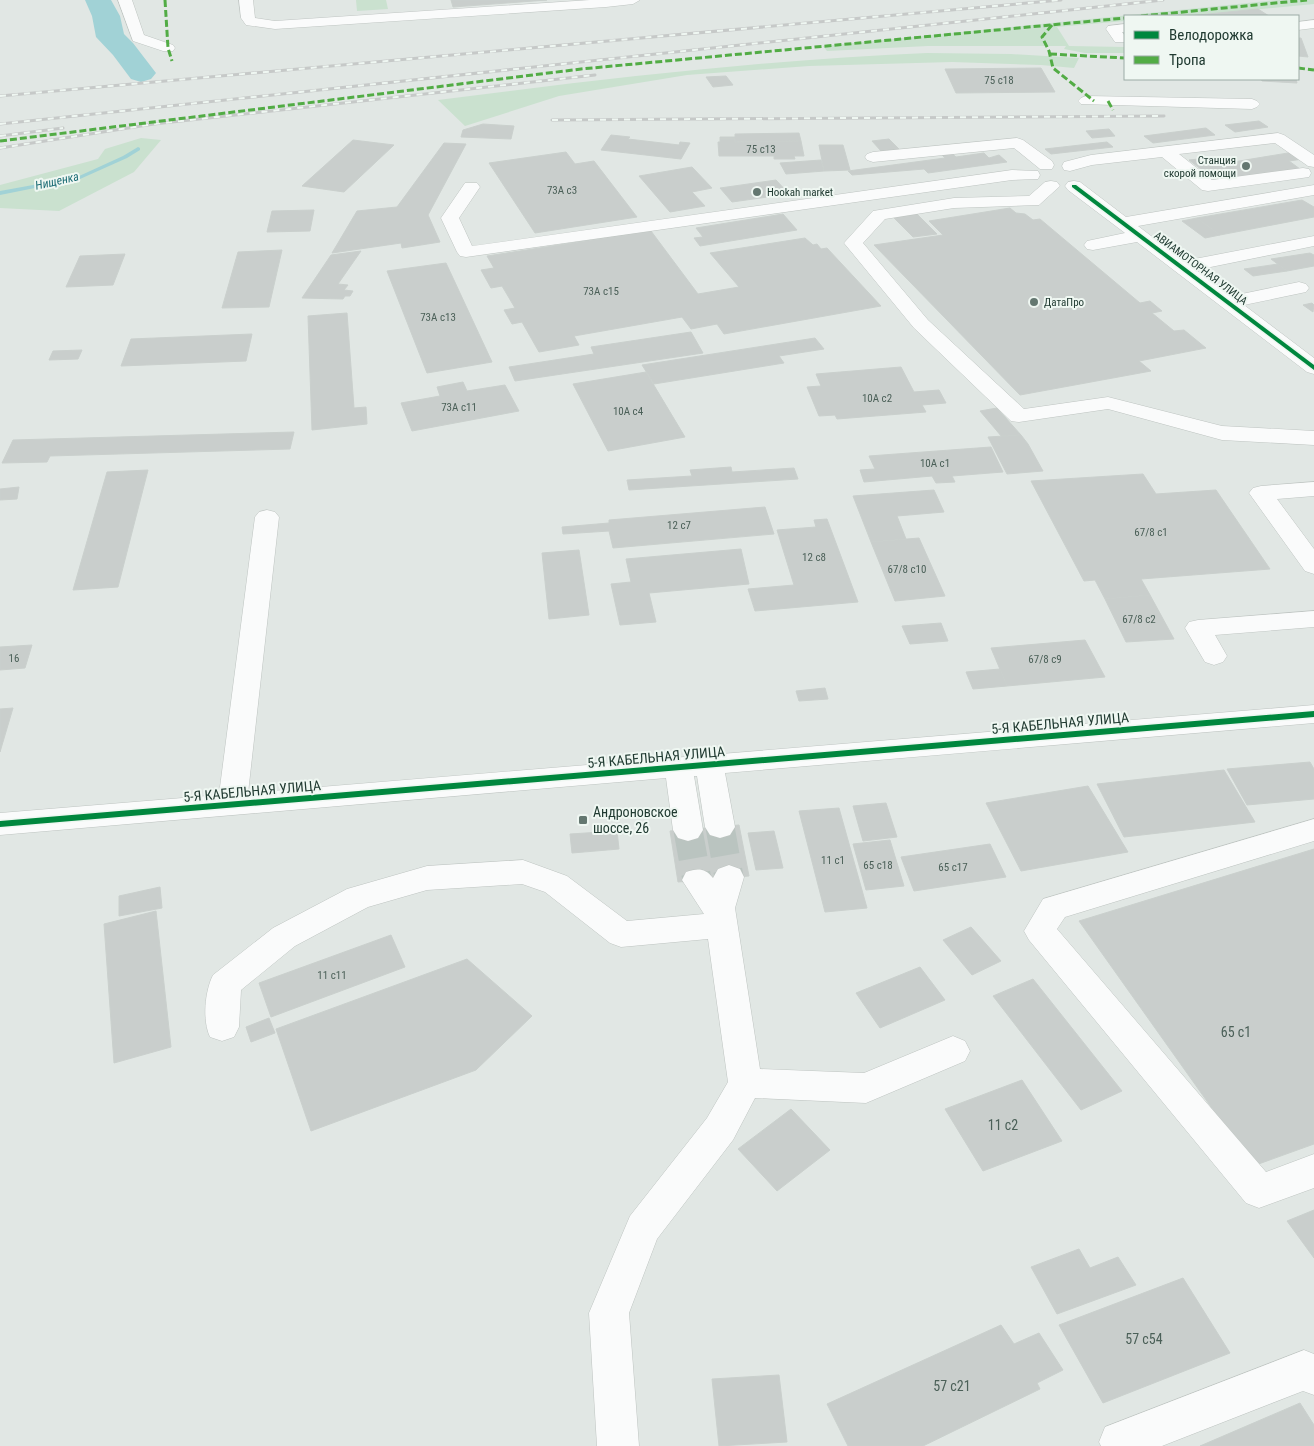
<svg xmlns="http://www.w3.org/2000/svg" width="1314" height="1446" font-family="'Roboto Condensed',sans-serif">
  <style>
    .green { fill: #cae1cf }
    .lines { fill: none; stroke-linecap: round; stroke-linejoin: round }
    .stream { fill: #a1d2d6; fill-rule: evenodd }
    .river { fill: #a1d2d6; fill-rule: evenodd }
    .building { fill: #c9cecc; stroke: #cad0cd }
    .minor-tunnel { stroke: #bac4c0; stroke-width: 29; stroke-dasharray: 29 15; stroke-linecap: butt }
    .minor-casing { stroke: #bec4c1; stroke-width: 1 }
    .minor { fill: #fafbfb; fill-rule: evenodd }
    .rail-casing { stroke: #c6c9c8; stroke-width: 3 }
    .rail { stroke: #eff7f2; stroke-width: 2; stroke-dasharray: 6; stroke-linecap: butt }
    .quiet { stroke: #52ac45; stroke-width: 3; stroke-dasharray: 7 3; stroke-linecap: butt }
    .cycleway-casing { stroke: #eff7f2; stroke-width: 3 }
    .cycleway { fill: #00873e; fill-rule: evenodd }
    .poi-dot { fill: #647770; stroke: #eff7f2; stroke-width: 2 }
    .labels { text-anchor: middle; stroke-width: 4; stroke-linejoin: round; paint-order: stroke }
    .number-label { font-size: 11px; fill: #4b6058 }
    .far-poi-label { font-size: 11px; fill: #203a31; stroke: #eff7f2; text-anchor: start }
    .far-street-label { font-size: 11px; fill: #203a31; stroke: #eff7f2 }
    .far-water-label { font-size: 12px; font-style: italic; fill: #1b6c75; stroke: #eff7f2 }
    .street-label { font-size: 14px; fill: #203a31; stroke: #eff7f2 }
    .poi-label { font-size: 14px; fill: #203a31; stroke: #eff7f2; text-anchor: start }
    .near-number-label { font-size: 14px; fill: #4b6058 }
  </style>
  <rect width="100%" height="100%" fill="#e1e7e4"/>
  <g class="green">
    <polygon points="356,0 386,0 388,9 357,11"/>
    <polygon points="1277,0 1314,0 1314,4 1186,16 1125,16 1125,21 1057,27 1069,46 1125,47 1125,53 1085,53 1064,49 1066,46 928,46 827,51 823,46"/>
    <path d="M 927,53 L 1011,54 L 1079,58 L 1074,68 L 1041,65 L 952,62 L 809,66 L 687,75 L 559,96 L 465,126 L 438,100 C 601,79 763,60 927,53 Z"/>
    <polygon points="141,138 161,140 134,172 59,211 0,208 0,185 98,159 105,149"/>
  </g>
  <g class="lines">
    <polygon class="stream" points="138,147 140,148 140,150 127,158 80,179 0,195 0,191 77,177 123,156"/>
    <polygon class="river" points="85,0 111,0 120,16 124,34 133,43 156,73 151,79 141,82 131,79 113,55 96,37 92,16"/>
  </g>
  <g class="building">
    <polygon points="451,0 547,0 453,7"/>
    <polygon points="1258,9 1269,16 1188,16"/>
    <polygon points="1298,38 1301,38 1308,57 1298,56"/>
    <polygon points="1041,68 1055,92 956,93 945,69"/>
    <polygon points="726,76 733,85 713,87 706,77"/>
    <polygon points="1261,79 1296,79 1297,83 1262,81"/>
    <polygon points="1259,121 1268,127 1235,132 1225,125"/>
    <polygon points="483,124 514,126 511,139 461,137 463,130"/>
    <polygon points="1206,128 1215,135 1153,143 1144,136"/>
    <polygon points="1109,129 1115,136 1092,138 1086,131"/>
    <polygon points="799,133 801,141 735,142 735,139 720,139 720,137 735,137 735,134"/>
    <polygon points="611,135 630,137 628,139 679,145 680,142 690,143 681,159 601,150"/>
    <polygon points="720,139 735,139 735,142 801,141 804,156 794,156 795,159 774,159 774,156 719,156 718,142 720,142"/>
    <polygon points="889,139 899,149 881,151 872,141"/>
    <polygon points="353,140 394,145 344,192 302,186"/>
    <polygon points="1107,142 1113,147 1051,154 1045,149"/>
    <polygon points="444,143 466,144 428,215 440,242 402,248 401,243 332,253 357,211 397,207"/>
    <polygon points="819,145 843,145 850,170 824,171"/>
    <polygon points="949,151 956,157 984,153 989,158 999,155 1007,162 928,173 924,169 852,175 848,171 945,158 939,152"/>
    <polygon points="566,152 575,164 594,161 637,217 535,233 489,163"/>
    <polygon points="1294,152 1303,159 1289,161 1300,169 1215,180 1189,160 1218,157 1227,163"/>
    <polygon points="821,160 824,171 786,174 780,163"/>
    <polygon points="692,167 712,188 692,192 705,206 670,212 639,176"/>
    <polygon points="776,180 789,194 732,202 720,188"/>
    <polygon points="1302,200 1314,207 1314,217 1220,235 1197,218"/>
    <polygon points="1010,208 1016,213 1025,214 1033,220 1040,219 1140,303 1150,301 1162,311 1152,313 1174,331 1184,330 1206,348 1139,361 1151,371 1020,395 874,245 943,235 929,221"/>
    <polygon points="314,210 310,231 267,232 272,211"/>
    <polygon points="914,211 937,234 913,237 891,215"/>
    <polygon points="783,214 797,230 700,246 694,238 703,237 696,228"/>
    <polygon points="1197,218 1220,235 1205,238 1182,221"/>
    <polygon points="651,231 698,294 739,287 710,253 805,238 813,245 817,244 821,249 827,248 881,306 724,334 717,324 691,329 682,317 574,336 579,345 539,352 522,322 512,324 504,310 515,308 502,286 491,288 481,270 494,268 487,256"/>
    <polygon points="282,250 269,307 222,308 238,252"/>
    <polygon points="361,251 338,284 348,285 344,290 353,291 350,296 345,296 343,299 302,298 331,255"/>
    <polygon points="1310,253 1314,255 1314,266 1287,271 1271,259"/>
    <polygon points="125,254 113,285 66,287 80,256"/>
    <polygon points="446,263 492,362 427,373 387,271"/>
    <polygon points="1278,264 1287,271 1253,276 1244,269"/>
    <polygon points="1312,303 1314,305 1313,312 1303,305"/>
    <polygon points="347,313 354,408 366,407 367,424 312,430 308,316"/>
    <polygon points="691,332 703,353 515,381 509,367 594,354 591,347"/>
    <polygon points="252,334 246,361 121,366 131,339"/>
    <polygon points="815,338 824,349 779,356 784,363 654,384 642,365"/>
    <polygon points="82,350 78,359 49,360 53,351"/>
    <polygon points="901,367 914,392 939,390 946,403 922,405 926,412 837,419 835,415 819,416 807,387 821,386 816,374"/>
    <polygon points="646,372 685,437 608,451 573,384"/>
    <polygon points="463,382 467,391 505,385 519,411 412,431 401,403 440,396 437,387"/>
    <polygon points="997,408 1021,435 1002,437 980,411"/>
    <polygon points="294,432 290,449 50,456 47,462 2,463 13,440"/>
    <polygon points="1021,435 1028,444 1043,471 1007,474 988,437"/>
    <polygon points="991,447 1003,472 952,476 955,482 936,483 932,476 864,482 860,470 875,469 869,456"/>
    <polygon points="731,467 732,472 794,468 798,479 629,490 627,480 692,476 690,470"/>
    <polygon points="148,470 118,587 73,590 107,472"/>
    <polygon points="1143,474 1156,494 1216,490 1270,569 1141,579 1150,595 1105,599 1095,580 1084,581 1031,481"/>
    <polygon points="19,487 17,499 0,500 0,489"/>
    <polygon points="934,490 944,512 897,516 906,539 871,542 853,496"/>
    <polygon points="765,507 774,534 613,548 609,531 563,534 562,527 609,523 609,520"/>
    <polygon points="827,519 858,602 755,611 748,589 794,585 777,530 816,527 814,520"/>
    <polygon points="919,538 945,596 895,601 871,542"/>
    <polygon points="741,549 749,584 649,593 656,622 620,625 611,584 631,582 626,559"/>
    <polygon points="579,550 589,615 549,619 542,553"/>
    <polygon points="1150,595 1174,639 1126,642 1105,599"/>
    <polygon points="941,623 948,641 910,644 902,626"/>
    <polygon points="1085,640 1105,677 1007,686 991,648"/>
    <polygon points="32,645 25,668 0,670 0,647"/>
    <polygon points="1000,669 1007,686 973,689 966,672"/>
    <polygon points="825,688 828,699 799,701 796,691"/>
    <polygon points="13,708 0,752 0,709"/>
    <polygon points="1310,762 1314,769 1314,799 1247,805 1227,769"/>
    <polygon points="1224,770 1255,822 1124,837 1097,784"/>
    <polygon points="1088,786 1128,852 1021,871 986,803"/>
    <polygon points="886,803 897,837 863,841 853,806"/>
    <polygon points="839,808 867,908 825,912 799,811"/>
    <polygon points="739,825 749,876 678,882 670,831"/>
    <polygon points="617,831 619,849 572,853 570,834"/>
    <polygon points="774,831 783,868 756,870 748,833"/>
    <polygon points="890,840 904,886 866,890 853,844"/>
    <polygon points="990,844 1006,877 914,891 901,857"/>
    <polygon points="1314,849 1314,1144 1253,1166 1079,921"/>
    <polygon points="160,887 162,908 119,916 119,896"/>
    <polygon points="156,911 171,1047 114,1063 104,924"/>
    <polygon points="971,927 1001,961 972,975 943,940"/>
    <polygon points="391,935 405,967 271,1017 259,983"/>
    <polygon points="467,959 532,1016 476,1070 311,1131 276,1029"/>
    <polygon points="920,967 945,1000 880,1028 856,993"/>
    <polygon points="1033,979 1122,1091 1081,1110 993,996"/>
    <polygon points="269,1018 275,1033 251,1042 246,1027"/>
    <polygon points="1022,1080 1062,1141 983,1171 945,1109"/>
    <polygon points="791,1109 830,1150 777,1191 738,1149"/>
    <polygon points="1314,1210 1314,1258 1287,1221"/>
    <polygon points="1079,1249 1090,1268 1118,1257 1136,1285 1057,1314 1031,1267"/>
    <polygon points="1183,1278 1230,1353 1103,1403 1059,1325"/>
    <polygon points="1001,1325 1014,1344 1039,1333 1063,1370 1037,1383 1040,1389 923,1446 848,1446 827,1404"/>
    <polygon points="779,1375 787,1442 719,1446 712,1379"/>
    <polygon points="1300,1403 1314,1425 1314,1446 1200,1446"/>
  </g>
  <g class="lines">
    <g class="minor-tunnel">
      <polyline points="720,827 729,877"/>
      <polyline points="688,830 697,880"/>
    </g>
    <defs>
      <g id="minor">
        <polygon points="118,0 132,0 144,35 173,45 175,48 173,51 163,51 133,41"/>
        <polygon points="239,0 253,0 255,18 275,21 590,0 640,0 633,4 606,7 275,29 246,25 241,18"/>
        <polygon points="1314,20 1314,28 1298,30 1298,22"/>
        <polygon points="1125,24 1125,32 1122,32 1125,36 1125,42 1115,42 1106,29 1108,26"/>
        <polygon points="1086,96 1252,99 1257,101 1260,104 1257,107 1252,109 1081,104 1078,101 1081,98"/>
        <polygon points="1278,133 1284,135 1314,155 1314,167 1308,166 1275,143 1179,154 1212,180 1303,168 1309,169 1311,173 1309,177 1208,191 1202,190 1162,157 1092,165 1070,171 1064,170 1062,166 1064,162 1091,155"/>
        <polygon points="1017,138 1023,140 1052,161 1054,165 1052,169 1040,169 1014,148 873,162 867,160 865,157 867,154 873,152"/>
        <polygon points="1012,170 1038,171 1040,175 1038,179 1012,180 466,257 460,256 457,252 441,218 465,183 477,183 480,187 459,218 472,246"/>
        <polygon points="1051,181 1057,182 1060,186 1039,205 954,208 885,219 863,243 928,320 1024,409 1108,397 1222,426 1314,431 1314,445 1222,440 1108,409 1019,422 1011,421 914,328 844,243 873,211 954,198 1029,196 1045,182"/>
        <polygon points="1074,181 1080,182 1126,217 1314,185 1314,195 1138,226 1184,261 1314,236 1314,246 1196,270 1232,296 1299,282 1306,284 1309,288 1306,292 1244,305 1314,358 1314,374 1307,372 1137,242 1093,250 1087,249 1084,245 1087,241 1125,233 1068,190 1065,186 1068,182"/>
        <polygon points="1314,482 1314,496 1277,499 1314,549 1314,574 1305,571 1249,493 1253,488 1261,486"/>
        <polygon points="267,510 275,512 279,517 248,793 1314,705 1314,723 725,773 735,827 730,835 720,838 710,835 705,827 697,776 694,776 703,830 698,838 688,841 678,838 673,830 666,778 0,835 0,813 219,795 255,517 259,512"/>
        <polygon points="1314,611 1314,627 1215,635 1227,656 1223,662 1214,665 1205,662 1185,628 1189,622 1198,620"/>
        <polygon points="1314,819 1314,841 1065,917 1057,929 1266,1172 1314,1154 1314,1188 1259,1208 1246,1203 1029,940 1024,931 1043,899"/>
        <path d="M 523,860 L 567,876 L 627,921 L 704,914 L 682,880 L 686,872 C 698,868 705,868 713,878 L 718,869 L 729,865 L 740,869 L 744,877 L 735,908 L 760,1069 L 864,1073 L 953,1036 L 965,1041 L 970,1051 L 965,1061 L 866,1103 L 755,1098 L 733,1140 L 657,1239 L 629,1313 L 639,1446 L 597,1446 L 589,1313 L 630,1216 L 707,1118 L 728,1082 L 708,939 L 621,947 L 610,943 L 545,892 L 522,884 L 427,890 L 368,907 L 295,946 L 241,990 L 239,1027 L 234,1037 L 222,1041 L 210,1037 C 202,1020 205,991 213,975 L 273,928 L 347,889 L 427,866 Z"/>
        <polygon points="1304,1350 1314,1354 1314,1395 1303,1391 1162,1446 1101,1446 1099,1442 1105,1427"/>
      </g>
    </defs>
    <use href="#minor" class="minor-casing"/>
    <use href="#minor" class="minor"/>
    <defs>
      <g id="rail">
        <polyline points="0,96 1061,0"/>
        <polyline points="552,120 1164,116"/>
        <polyline points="0,124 1163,0"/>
        <polyline points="0,136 63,128"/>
        <polyline points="0,148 154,124 595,75"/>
      </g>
    </defs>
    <use href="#rail" class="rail-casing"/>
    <use href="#rail" class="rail"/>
    <g class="quiet">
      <polyline points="165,0 168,48 172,61"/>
      <polyline points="1141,16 1307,0"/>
      <polyline points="1052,25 1042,37 1049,51 1053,68 1094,101"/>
      <polyline points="1050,54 1125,58"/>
      <polyline points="1298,68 1314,70"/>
      <polyline points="1108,101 1113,110"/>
      <polyline points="0,141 581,69 1125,18"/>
    </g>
    <defs>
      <g id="cycleway">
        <polygon points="1072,185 1076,185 1314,365 1314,370 1072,187"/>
        <polygon points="1314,711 1314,717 0,827 0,821"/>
      </g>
    </defs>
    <use href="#cycleway" class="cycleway-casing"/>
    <use href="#cycleway" class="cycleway"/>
  </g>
  <g class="poi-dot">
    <circle cx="1246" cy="166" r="5"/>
    <circle cx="757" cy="192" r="5"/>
    <circle cx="1034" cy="302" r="5"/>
    <rect x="578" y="815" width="10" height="10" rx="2.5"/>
  </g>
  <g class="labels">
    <g class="number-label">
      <text x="999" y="84">75 с18</text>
      <text x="761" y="153">75 с13</text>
      <text x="562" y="194">73А с3</text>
      <text x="601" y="295">73А с15</text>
      <text x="438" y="321">73А с13</text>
      <text x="877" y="402">10А с2</text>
      <text x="459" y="411">73А с11</text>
      <text x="628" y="415">10А с4</text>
      <text x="935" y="467">10А с1</text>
      <text x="679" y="529">12 с7</text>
      <text x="1151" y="536">67/8 с1</text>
      <text x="814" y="561">12 с8</text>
      <text x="907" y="573">67/8 с10</text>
      <text x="1139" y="623">67/8 с2</text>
      <text x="14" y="662">16</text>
      <text x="1045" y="663">67/8 с9</text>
      <text x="833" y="864">11 с1</text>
      <text x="878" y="869">65 с18</text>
      <text x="953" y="871">65 с17</text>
      <text x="332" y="979">11 с11</text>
    </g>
    <g class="far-poi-label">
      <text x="1236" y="164" text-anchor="end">Станция<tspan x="1236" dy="13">скорой помощи</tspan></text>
      <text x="767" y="196">Hookah market</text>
      <text x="1044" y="306">ДатаПро</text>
    </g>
    <g class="far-street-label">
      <text transform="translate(1201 268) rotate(37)" y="4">АВИАМОТОРНАЯ УЛИЦА</text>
    </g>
    <g class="far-water-label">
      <text transform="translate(57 181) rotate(-13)" y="4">Нищенка</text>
    </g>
    <g class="street-label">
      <text transform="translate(1060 723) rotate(-5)" y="5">5-Я КАБЕЛЬНАЯ УЛИЦА</text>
      <text transform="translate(656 757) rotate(-5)" y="5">5-Я КАБЕЛЬНАЯ УЛИЦА</text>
      <text transform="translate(252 791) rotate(-5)" y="5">5-Я КАБЕЛЬНАЯ УЛИЦА</text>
    </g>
    <g class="poi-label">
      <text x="593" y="817">Андроновское<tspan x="593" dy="16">шоссе, 26</tspan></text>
    </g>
    <g class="near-number-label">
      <text x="1236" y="1037">65 с1</text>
      <text x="1003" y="1130">11 с2</text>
      <text x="1144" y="1344">57 с54</text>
      <text x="952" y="1391">57 с21</text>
    </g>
  </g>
  <rect x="1124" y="15" width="175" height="65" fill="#eff7f2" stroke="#9caba5"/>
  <rect x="1134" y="31" width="25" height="8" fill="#00873e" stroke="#9caba5"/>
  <text x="1169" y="40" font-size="15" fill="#203a31">Велодорожка</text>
  <rect x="1134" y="56" width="25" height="8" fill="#52ac45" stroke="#9caba5"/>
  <text x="1169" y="65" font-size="15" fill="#203a31">Тропа</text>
</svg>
